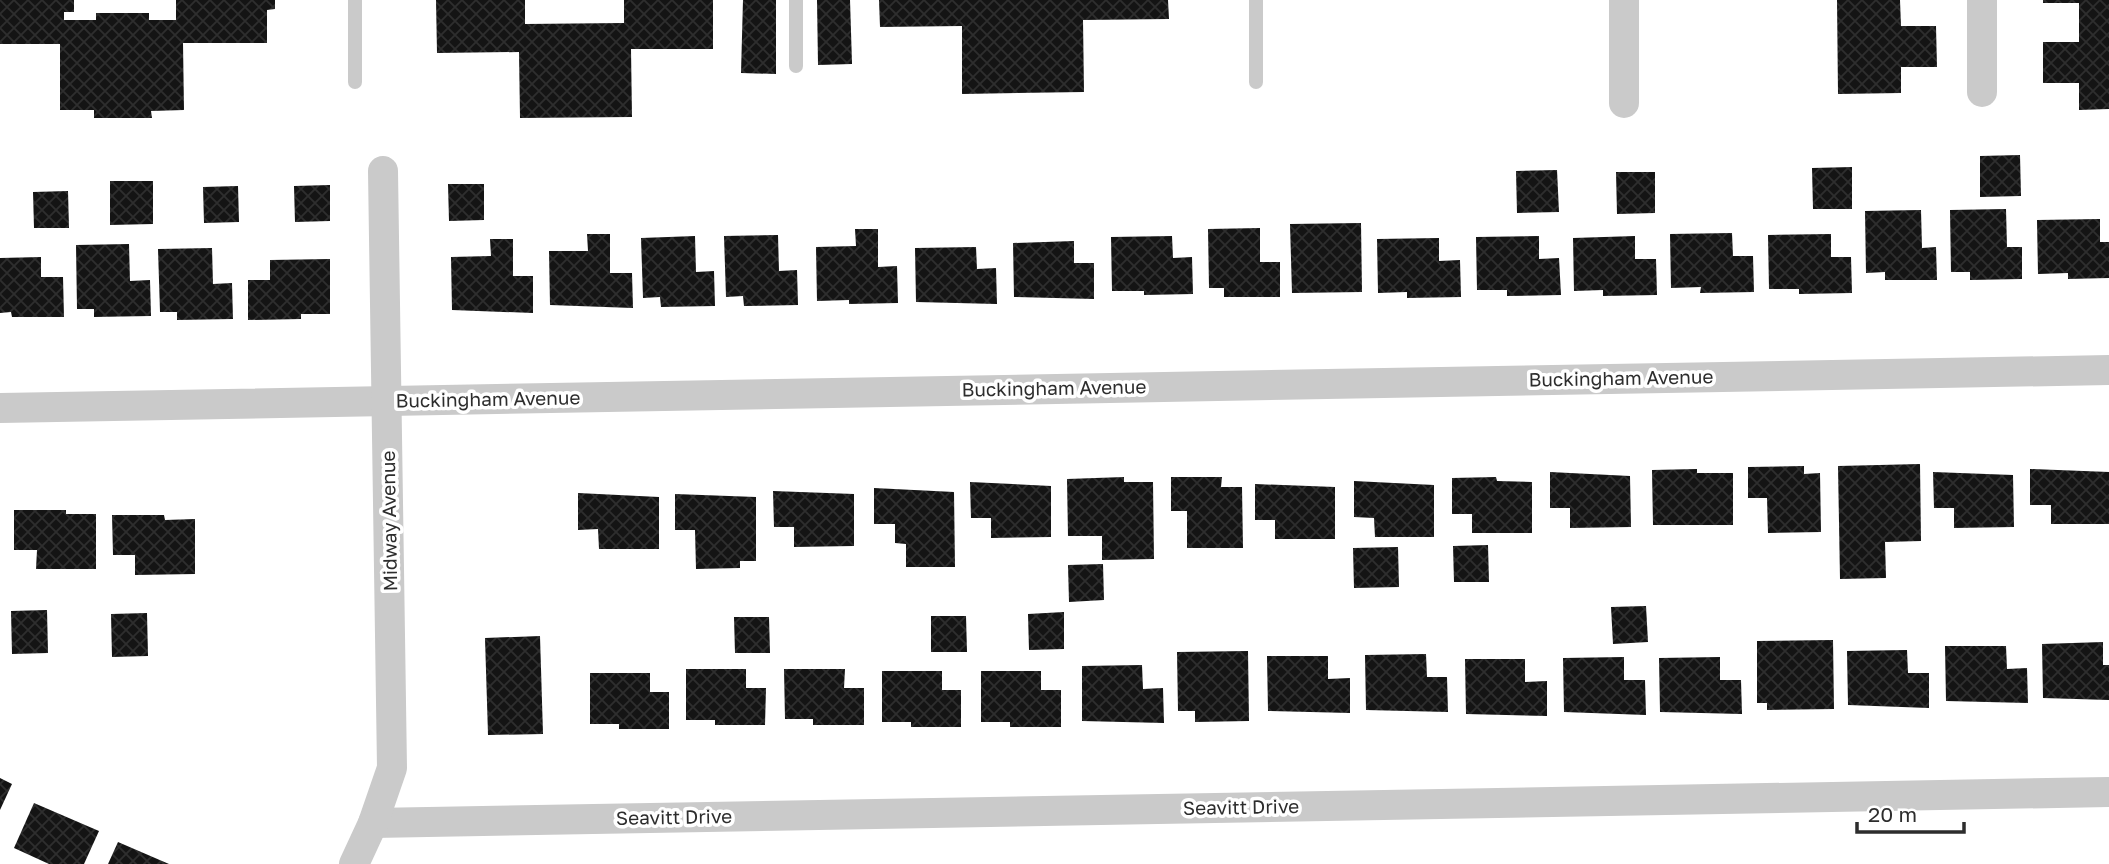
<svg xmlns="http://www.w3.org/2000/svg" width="2109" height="864" font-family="'Golos Text',sans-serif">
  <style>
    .building { fill: url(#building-cross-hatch) }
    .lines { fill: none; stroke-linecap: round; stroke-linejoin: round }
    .service { stroke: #cacaca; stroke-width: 14 }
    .minor { stroke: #cacaca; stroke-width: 30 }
    .labels { text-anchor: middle; stroke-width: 7; stroke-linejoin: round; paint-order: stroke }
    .street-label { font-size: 19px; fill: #2d2d2d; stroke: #fff }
  </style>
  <defs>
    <pattern id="building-cross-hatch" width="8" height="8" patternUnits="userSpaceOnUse" patternTransform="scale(1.75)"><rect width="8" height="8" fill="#141414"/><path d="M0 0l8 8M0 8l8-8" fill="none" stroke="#2e2e2e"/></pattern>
  </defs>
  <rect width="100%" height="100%" fill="#fff"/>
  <g class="building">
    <polygon points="0,0 74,0 74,12 64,12 64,20 96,20 96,13 149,13 149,20 176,20 176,0 275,0 275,9 267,10 267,43 183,43 184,110 151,111 152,118 94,118 94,110 60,110 60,44 0,44"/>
    <polygon points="436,0 525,0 525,24 624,23 624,0 713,0 713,49 631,49 632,117 520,118 519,52 437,53"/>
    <polygon points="743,0 776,0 776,74 741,73"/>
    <polygon points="817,0 850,0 852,64 818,65"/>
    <polygon points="879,0 1168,0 1169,19 1083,20 1084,92 962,94 962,26 880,27"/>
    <polygon points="1837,0 1900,0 1901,26 1936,26 1937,67 1901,67 1901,93 1838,94"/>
    <polygon points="2043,0 2109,0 2109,109 2079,110 2079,83 2043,83 2043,42 2079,42 2079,3 2043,3"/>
    <polygon points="2020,155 2021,196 1980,197 1980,156"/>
    <polygon points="1852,167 1852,209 1813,209 1812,168"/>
    <polygon points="1557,170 1559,212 1517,213 1516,171"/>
    <polygon points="1616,172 1655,172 1655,213 1617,214"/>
    <polygon points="110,181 153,181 153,224 110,225"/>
    <polygon points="448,184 484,184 484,220 449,221"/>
    <polygon points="330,185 330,221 295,222 294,186"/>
    <polygon points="238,186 239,222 204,223 203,187"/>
    <polygon points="68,191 69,228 34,228 33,192"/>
    <polygon points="2006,209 2007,247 2022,247 2022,279 1970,280 1970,272 1951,272 1950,210"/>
    <polygon points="1921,210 1922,248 1936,247 1937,280 1885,280 1885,272 1866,273 1865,211"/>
    <polygon points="2100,219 2100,242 2109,242 2109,278 2068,279 2068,273 2038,274 2037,220"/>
    <polygon points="1361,223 1362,292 1292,293 1290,224"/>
    <polygon points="1260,228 1260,262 1280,262 1280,297 1224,297 1224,288 1209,288 1208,229"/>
    <polygon points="855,229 878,229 878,267 897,266 898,303 849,304 849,300 817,301 816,247 856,246"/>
    <polygon points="1732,233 1733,256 1753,256 1754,292 1700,293 1701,287 1671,288 1670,234"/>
    <polygon points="587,234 610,234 610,273 632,273 633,308 550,305 549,251 588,251"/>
    <polygon points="1831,234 1831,257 1851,257 1852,293 1799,294 1799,289 1769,289 1768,235"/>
    <polygon points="778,235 779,271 797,270 798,305 744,306 743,296 726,297 724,236"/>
    <polygon points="695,236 696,272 714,271 715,306 661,307 660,297 643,298 641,238"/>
    <polygon points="1172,236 1173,258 1192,257 1193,294 1144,295 1144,291 1112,291 1111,237"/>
    <polygon points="1539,236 1539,259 1559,258 1561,295 1507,296 1507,290 1477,290 1476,237"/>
    <polygon points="1635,236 1635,259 1656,259 1657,295 1603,296 1603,290 1574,291 1573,238"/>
    <polygon points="1439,238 1439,261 1460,260 1461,297 1407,298 1407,292 1378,293 1377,239"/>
    <polygon points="490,239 513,239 513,276 533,276 533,313 452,310 451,257 491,256"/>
    <polygon points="1074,241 1074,263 1094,263 1094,299 1014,297 1013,243"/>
    <polygon points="129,244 130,281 150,280 151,316 94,317 94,309 77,309 76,245"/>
    <polygon points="976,247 977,269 996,268 997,304 916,302 915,248"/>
    <polygon points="212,248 213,284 232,283 233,319 177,320 177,312 160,312 158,249"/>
    <polygon points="41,257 41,277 63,277 64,317 12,317 11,312 0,313 0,258"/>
    <polygon points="330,259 330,314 301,314 301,319 248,320 248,280 270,280 270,260"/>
    <polygon points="1920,464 1921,541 1885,542 1886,578 1840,579 1838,466"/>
    <polygon points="1804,466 1804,474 1820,473 1821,532 1768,533 1767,498 1748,498 1748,467"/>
    <polygon points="1697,469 1697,473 1733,473 1733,525 1653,525 1652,470"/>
    <polygon points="2030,469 2109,472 2109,524 2051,524 2051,505 2030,505"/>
    <polygon points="1550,472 1630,476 1631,527 1570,528 1570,508 1550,508"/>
    <polygon points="1933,472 2013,475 2014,527 1954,528 1954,508 1934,508"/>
    <polygon points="1124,477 1124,482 1153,482 1154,559 1102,560 1102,536 1068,536 1067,479"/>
    <polygon points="1171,477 1222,477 1221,487 1242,487 1243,548 1187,548 1187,511 1171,511"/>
    <polygon points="1496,477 1497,481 1532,482 1532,533 1472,533 1472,514 1452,514 1452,478"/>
    <polygon points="1354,481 1434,485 1434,537 1375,537 1374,518 1354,517"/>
    <polygon points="970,482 1051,486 1051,537 991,538 991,518 971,518"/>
    <polygon points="1255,484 1335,487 1335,539 1275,539 1275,520 1255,520"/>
    <polygon points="874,488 954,492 955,567 906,567 906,544 895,543 895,524 874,524"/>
    <polygon points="773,491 854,494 854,546 794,547 794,527 774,527"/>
    <polygon points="578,493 659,497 659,549 599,549 598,529 578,530"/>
    <polygon points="675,494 756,497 756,561 740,561 740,568 696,569 695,530 675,530"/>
    <polygon points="14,510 66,510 66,514 96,514 96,569 36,569 37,550 14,550"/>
    <polygon points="112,515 164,515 165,520 195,519 195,574 135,575 135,555 113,555"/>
    <polygon points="1488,545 1489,582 1454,582 1453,546"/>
    <polygon points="1398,547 1399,587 1354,588 1353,548"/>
    <polygon points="1103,564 1104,600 1069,602 1068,565"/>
    <polygon points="1646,606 1648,642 1613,644 1611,607"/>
    <polygon points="47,610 48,653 12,654 11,611"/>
    <polygon points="1064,612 1064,649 1029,650 1028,614"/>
    <polygon points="147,613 148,656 112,657 111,614"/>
    <polygon points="931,616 966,616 967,652 931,652"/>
    <polygon points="734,617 769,617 770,653 735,653"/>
    <polygon points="540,636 543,734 488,735 485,638"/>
    <polygon points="1833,640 1834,709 1767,710 1767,703 1757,703 1757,641"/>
    <polygon points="2103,642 2103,665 2109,665 2109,700 2043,698 2042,644"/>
    <polygon points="1945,646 2006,646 2007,669 2027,668 2028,703 1946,701"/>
    <polygon points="1907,650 1908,673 1929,673 1929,708 1848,705 1847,651"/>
    <polygon points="1248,651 1249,721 1195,722 1195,711 1178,711 1177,652"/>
    <polygon points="1426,654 1427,677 1447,677 1448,712 1366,710 1365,655"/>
    <polygon points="1267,656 1328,656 1328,679 1350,678 1350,713 1268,711"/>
    <polygon points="1624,657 1624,680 1645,680 1646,715 1564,712 1563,658"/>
    <polygon points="1720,657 1720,680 1741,680 1742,714 1660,712 1659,658"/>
    <polygon points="1465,659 1525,659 1525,682 1547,681 1547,716 1466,714"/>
    <polygon points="1142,665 1143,689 1163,688 1164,723 1082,721 1082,666"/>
    <polygon points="686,669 746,669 746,688 766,688 765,725 715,725 715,720 686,720"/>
    <polygon points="784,669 845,669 844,688 864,688 864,725 813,725 813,719 785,719"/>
    <polygon points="882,671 942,671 942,690 961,690 961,727 911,727 911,722 882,722"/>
    <polygon points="981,671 1041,671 1041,690 1061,690 1061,727 1010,727 1010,722 981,722"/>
    <polygon points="590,673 650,673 650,692 669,692 669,729 619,729 619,724 590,724"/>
    <polygon points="0,778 12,784 0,810"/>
    <polygon points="34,803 99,831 84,864 49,864 14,848"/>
    <polygon points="118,842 169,864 108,864"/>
  </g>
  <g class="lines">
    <g class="service">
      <polyline points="355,0 355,82"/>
      <polyline points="796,0 796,66"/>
      <polyline points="1256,0 1256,82"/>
    </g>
    <g class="minor">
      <polyline points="1624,0 1624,103"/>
      <polyline points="1982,0 1982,92"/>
      <polyline points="0,408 2109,370"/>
      <polyline points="373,823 2109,792"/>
      <polyline points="354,864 373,823 392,768 383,171"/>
    </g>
  </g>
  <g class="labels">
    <g class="street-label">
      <text transform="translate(1621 378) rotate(-1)" y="7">Buckingham Avenue</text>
      <text transform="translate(1054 388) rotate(-1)" y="7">Buckingham Avenue</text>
      <text transform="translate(488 399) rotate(-1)" y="7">Buckingham Avenue</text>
      <text transform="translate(389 521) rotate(-91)" y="7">Midway Avenue</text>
      <text transform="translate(1241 807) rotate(-1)" y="7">Seavitt Drive</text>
      <text transform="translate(674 817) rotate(-1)" y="7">Seavitt Drive</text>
    </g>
  </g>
  <path d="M1857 822v10h107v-10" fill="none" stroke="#2d2d2d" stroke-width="3.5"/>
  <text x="1868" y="822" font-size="21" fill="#2d2d2d" stroke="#ffffff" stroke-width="5" paint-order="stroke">20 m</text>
</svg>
